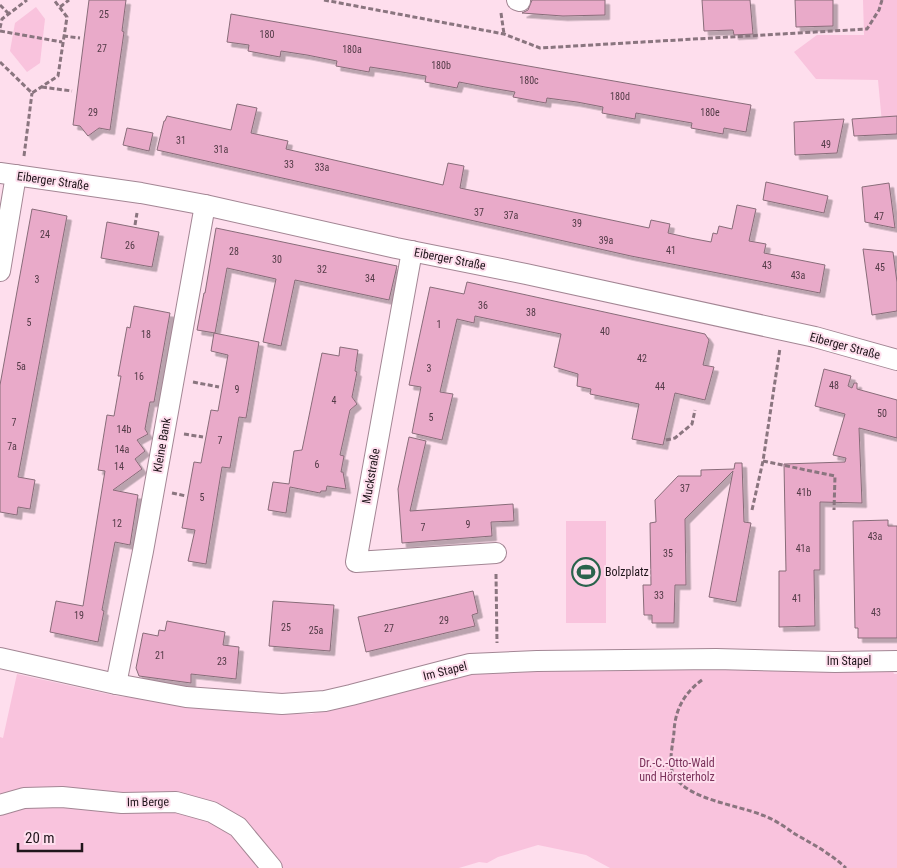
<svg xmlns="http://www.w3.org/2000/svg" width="897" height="868" font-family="'Roboto Condensed',sans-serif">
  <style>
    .green { fill: #f9c3dd }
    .building { fill: #e9aac9; stroke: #886c79; filter: url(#shadow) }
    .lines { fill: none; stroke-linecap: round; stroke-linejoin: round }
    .street-casing { stroke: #a38694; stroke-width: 22 }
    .path { stroke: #8a757f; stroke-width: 3; stroke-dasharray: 5 2.5; stroke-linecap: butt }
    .street { stroke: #fff; stroke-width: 20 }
    .labels { text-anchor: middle; stroke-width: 4; stroke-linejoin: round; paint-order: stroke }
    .number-label { font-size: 10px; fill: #523a46 }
    .street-label { font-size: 12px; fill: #20151b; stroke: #fedeed }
    .poi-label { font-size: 12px; fill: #20151b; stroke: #fedeed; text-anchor: start }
    .park-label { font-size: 12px; fill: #7b325b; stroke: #fedeed }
  </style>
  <defs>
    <filter id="shadow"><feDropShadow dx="4.5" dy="4.5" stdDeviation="0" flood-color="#0004"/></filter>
  </defs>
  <rect width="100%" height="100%" fill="#fedeed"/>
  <g class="green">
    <polygon points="863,0 897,0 897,118 882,123 878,80 816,79 794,52 817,35 864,35"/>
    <polygon points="36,7 45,19 40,63 27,72 10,51 15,23"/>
    <rect x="566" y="521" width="40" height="102"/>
    <polygon points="892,669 894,674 897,674 897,868 610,868 586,855 538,845 498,857 487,863 479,862 459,868 0,868 0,737 3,738 17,674 117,696 276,713 311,714 472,674 589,670"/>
  </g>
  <g class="building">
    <polygon points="89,0 126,0 122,31 124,32 110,130 99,128 88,136 80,126 73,125"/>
    <polygon points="532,0 605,0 605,15 563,16 522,13 528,10"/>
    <polygon points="702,0 750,0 753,34 734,35 733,30 704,31"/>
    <polygon points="795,0 833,0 833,26 796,27"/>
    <polygon points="231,14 751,105 746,132 724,128 723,134 691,128 692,123 658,117 636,113 635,119 602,113 603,107 577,102 547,98 546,103 513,97 515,92 485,87 459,82 457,88 425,82 426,76 396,71 370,67 369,72 336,66 337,61 307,55 281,51 280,57 248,51 249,45 227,42"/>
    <polygon points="237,104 257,108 251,133 288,141 286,149 443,185 448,163 464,166 460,188 649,228 651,220 670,224 668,233 690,238 711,242 713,233 717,234 719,226 732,229 737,205 756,209 749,241 766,244 764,253 825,265 820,293 631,256 157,150 164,121 165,121 167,116 231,130"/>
    <polygon points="897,116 897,134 854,136 852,119"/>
    <polygon points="844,119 837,153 795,155 794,122"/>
    <polygon points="127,128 153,133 149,151 123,145"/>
    <polygon points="766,182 828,196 824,213 763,200"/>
    <polygon points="889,183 895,228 865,222 862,187"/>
    <polygon points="32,209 67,216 18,477 35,480 30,509 18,507 17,515 0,512 0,385"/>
    <polygon points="107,222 159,232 152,267 101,258"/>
    <polygon points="216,228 397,266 389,300 295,280 281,346 263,342 276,279 227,268 215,333 197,330 204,293 205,293"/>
    <polygon points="863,249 893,252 897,282 897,311 872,315"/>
    <polygon points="467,282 705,334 709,340 703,365 714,367 705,400 675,393 663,445 632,439 639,404 590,394 591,389 577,386 578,374 554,367 561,334 475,316 474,323 457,319 440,392 453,394 442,440 412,433 421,387 409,385 430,287 464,294"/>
    <polygon points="134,306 170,313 154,402 150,402 145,429 148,434 137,440 145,451 135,459 142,469 113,490 138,495 130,545 115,542 102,610 104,611 98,642 50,632 56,601 83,606 105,471 98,470 107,415 114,416 121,376 118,376 127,327 130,328"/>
    <polygon points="214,333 259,342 246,418 239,417 230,468 222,467 206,564 188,561 195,530 182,528 194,462 201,463 211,410 218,411 228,355 211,351"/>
    <polygon points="340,347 358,350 355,371 357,372 352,397 357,404 350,410 340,455 344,456 341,472 343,472 346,489 327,486 326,491 321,491 320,493 290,487 286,513 268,510 273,482 289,484 294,451 302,450 322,353 339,356"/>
    <polygon points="824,369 851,376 848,386 852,388 854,383 857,383 857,389 897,400 897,438 859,428 862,503 820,502 820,570 814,570 815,626 779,627 779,571 786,571 784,464 845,462 846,458 833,455 845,414 815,406"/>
    <polygon points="409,437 426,441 410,511 513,504 514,521 491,522 492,536 402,543 398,489"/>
    <polygon points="735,463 742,463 744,522 751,523 736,602 709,597 733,471 685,519 686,585 675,585 674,623 652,623 652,615 644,615 643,585 651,585 650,523 656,522 655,500 678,476 701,476 701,470 734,469"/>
    <polygon points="888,520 888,526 897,526 897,638 858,638 858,628 855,628 853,521"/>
    <polygon points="473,591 478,613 472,615 475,626 366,652 358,617"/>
    <polygon points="273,601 334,605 330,651 269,646"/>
    <polygon points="167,621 225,632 223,645 239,647 236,679 191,674 191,683 139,676 136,668 143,633 158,636 159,630 165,631"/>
  </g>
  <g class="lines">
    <defs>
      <g id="street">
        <polyline points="517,0 520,1"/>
        <polyline points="0,173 141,193 205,205 396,248 526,274 815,337 897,360"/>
        <polyline points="412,251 356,562 496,553"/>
        <polyline points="0,271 16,175"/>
        <polyline points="0,658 116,684 186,697 282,704 325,701 351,695 470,664 537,661 716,659 835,662 897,661"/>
        <polyline points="116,684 143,551 205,205"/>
        <polyline points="0,805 24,798 62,797 122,803 176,802 212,812 238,827 272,868"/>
      </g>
    </defs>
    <use href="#street" class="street-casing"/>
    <g class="path">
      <polyline points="324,0 504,34 540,48 867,29 879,10 882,0"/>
      <polyline points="0,5 9,14"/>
      <polyline points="60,7 69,0"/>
      <polyline points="501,13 504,34"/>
      <polyline points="0,28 2,19 27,0"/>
      <polyline points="0,31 62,42"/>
      <polyline points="63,36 80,38"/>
      <polyline points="0,62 32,93 58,76 67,17 54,0"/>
      <polyline points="42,87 72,91"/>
      <polyline points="24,156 32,93"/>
      <polyline points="135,225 137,213"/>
      <polyline points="193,382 219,387"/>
      <polyline points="184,434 203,437"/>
      <polyline points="666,440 675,438 692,424 695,410"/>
      <polyline points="763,461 835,476 834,510"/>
      <polyline points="172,493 186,496"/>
      <polyline points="752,510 763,461 780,348"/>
      <polyline points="496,574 497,643"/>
      <path d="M 702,680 C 684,693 675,710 674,732 C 673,745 667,766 675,777 C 690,800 738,805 762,815 C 774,819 785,827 795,834 C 813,844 831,854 846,868"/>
    </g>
    <use href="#street" class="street"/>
  </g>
  <defs>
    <symbol id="stadium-ring" viewBox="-11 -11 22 22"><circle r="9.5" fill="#fedeed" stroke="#2a634c" stroke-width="1.5"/><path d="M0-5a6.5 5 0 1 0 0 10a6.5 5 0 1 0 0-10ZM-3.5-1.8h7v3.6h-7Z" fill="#2a634c"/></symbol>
  </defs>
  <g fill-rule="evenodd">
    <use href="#stadium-ring" x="570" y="556" width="32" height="32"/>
  </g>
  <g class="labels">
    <g class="number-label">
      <text x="104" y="18">25</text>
      <text x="267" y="38">180</text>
      <text x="102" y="52">27</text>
      <text x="352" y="53">180a</text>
      <text x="441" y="69">180b</text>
      <text x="529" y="84">180c</text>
      <text x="620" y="100">180d</text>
      <text x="93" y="116">29</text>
      <text x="710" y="116">180e</text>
      <text x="181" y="144">31</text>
      <text x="826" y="148">49</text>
      <text x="221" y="153">31a</text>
      <text x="289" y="168">33</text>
      <text x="322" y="171">33a</text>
      <text x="479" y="216">37</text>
      <text x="511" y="219">37a</text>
      <text x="879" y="220">47</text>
      <text x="577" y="227">39</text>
      <text x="45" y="238">24</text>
      <text x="606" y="244">39a</text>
      <text x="130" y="249">26</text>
      <text x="671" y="254">41</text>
      <text x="234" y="255">28</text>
      <text x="277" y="263">30</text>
      <text x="767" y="269">43</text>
      <text x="880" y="271">45</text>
      <text x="322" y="273">32</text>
      <text x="798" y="279">43a</text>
      <text x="370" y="282">34</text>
      <text x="37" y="283">3</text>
      <text x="483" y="309">36</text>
      <text x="531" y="316">38</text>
      <text x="29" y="326">5</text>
      <text x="439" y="328">1</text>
      <text x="605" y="335">40</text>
      <text x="146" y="338">18</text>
      <text x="642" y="362">42</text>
      <text x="21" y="370">5a</text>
      <text x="429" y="372">3</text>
      <text x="139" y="380">16</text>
      <text x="834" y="389">48</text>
      <text x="660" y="390">44</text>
      <text x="237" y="393">9</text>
      <text x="334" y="404">4</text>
      <text x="882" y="417">50</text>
      <text x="431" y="421">5</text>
      <text x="14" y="426">7</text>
      <text x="124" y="433">14b</text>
      <text x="220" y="444">7</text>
      <text x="12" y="450">7a</text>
      <text x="122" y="453">14a</text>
      <text x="317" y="468">6</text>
      <text x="119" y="470">14</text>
      <text x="685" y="492">37</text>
      <text x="804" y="496">41b</text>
      <text x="202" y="501">5</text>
      <text x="117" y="527">12</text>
      <text x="468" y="528">9</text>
      <text x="423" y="531">7</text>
      <text x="875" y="540">43a</text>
      <text x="803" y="552">41a</text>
      <text x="668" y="557">35</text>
      <text x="659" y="599">33</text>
      <text x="797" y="602">41</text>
      <text x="876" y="616">43</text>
      <text x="79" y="619">19</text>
      <text x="444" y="624">29</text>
      <text x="286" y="631">25</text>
      <text x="389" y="632">27</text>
      <text x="316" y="634">25a</text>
      <text x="160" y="659">21</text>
      <text x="222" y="665">23</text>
    </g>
    <g class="street-label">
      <text transform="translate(53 181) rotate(8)" y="4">Eiberger Straße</text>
      <text transform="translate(450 259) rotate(11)" y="4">Eiberger Straße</text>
      <text transform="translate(845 346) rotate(15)" y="4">Eiberger Straße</text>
      <text transform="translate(162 445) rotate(-80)" y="4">Kleine Bank</text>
      <text transform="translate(371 476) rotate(-80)" y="4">Muckstraße</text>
      <text x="849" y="665">Im Stapel</text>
      <text transform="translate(445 671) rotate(-14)" y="4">Im Stapel</text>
      <text transform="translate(148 802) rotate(-1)" y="4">Im Berge</text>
    </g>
    <g class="poi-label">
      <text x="605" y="576">Bolzplatz</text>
    </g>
    <g class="park-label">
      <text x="677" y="767">Dr.-C.-Otto-Wald<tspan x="677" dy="14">und Hörsterholz</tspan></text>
    </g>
  </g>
  <path d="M18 843v8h64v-8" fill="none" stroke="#20151b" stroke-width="2.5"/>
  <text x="25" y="843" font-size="15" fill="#20151b" stroke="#fedeed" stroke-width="4" paint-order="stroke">20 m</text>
</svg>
